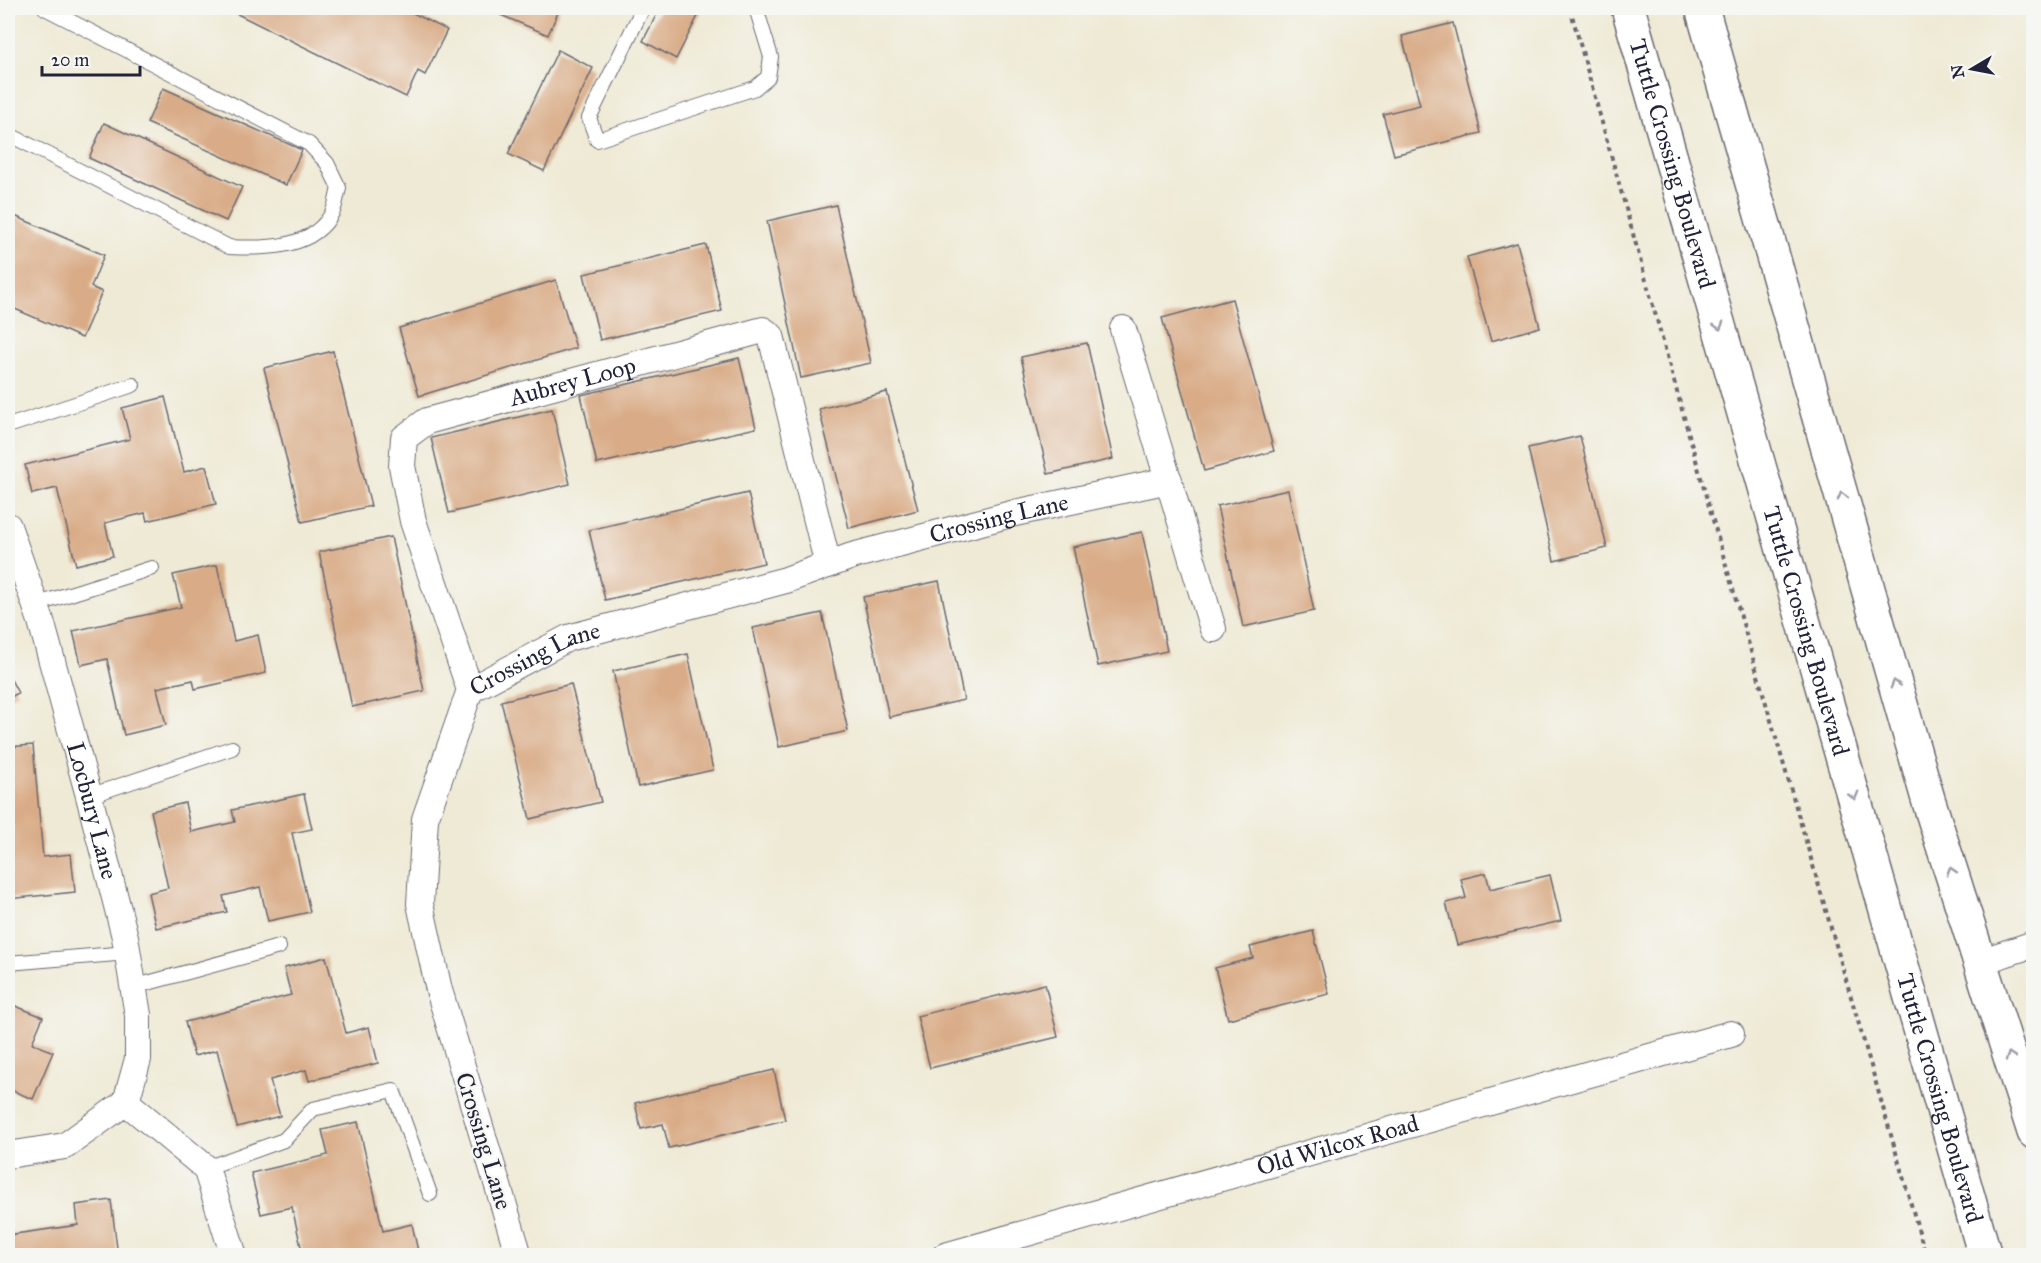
<svg xmlns="http://www.w3.org/2000/svg" width="2041" height="1263" font-family="'IM FELL Great Primer',serif">
  <style>
    .building { fill: #d9ac87 }
    .lines { fill: none; stroke-linecap: round; stroke-linejoin: round }
    .lane-casing { stroke: #6a6871; stroke-width: 16 }
    .street-casing { stroke: #6a6871; stroke-width: 28 }
    .secondary-casing { stroke: #6a6871; stroke-width: 36 }
    .path { stroke: #6a6871; stroke-width: 4; stroke-dasharray: 4.5 4.5; stroke-linecap: butt }
    .lane { stroke: #fff; stroke-width: 14 }
    .street { stroke: #fff; stroke-width: 26 }
    .secondary { stroke: #fff; stroke-width: 33 }
    .oneway { stroke: #9c9ca7 }
    .labels { text-anchor: middle; stroke-width: 4.5; stroke-linejoin: round; paint-order: stroke }
    .street-label { font-size: 24px; fill: #22223b; stroke: #f6f6f2 }
  </style>
  <rect width="100%" height="100%" fill="#f6f6f2"/>
  <filter id="ink" filterUnits="userSpaceOnUse"><feTurbulence type="fractalNoise" baseFrequency=".0167" numOctaves="2"/><feDisplacementMap in="SourceGraphic" scale="12" xChannelSelector="R" yChannelSelector="G"/><feConvolveMatrix kernelMatrix="1 2 1 2 8 2 1 2 1" color-interpolation-filters="sRGB"/></filter>
  <filter id="wash" filterUnits="userSpaceOnUse"><feTurbulence type="fractalNoise" baseFrequency=".008" numOctaves="4" result="noise"/><feDisplacementMap in="SourceGraphic" scale="24" xChannelSelector="R" yChannelSelector="G"/><feGaussianBlur stdDeviation="1.35" result="paint"/><feColorMatrix in="noise" values="0 0 0 0 0 0 0 0 0 0 0 0 0 0 0 0 0 1.4 0 .05"/><feComposite in="paint" operator="in"/></filter>
  <g filter="url(#wash)">
    <rect width="100%" height="100%" fill="#efead5"/>
    <g id="blocks">
      <g class="building">
        <polygon points="225,8 403,8 447,30 425,75 418,71 406,97"/>
        <polygon points="484,8 560,8 548,35"/>
        <polygon points="660,8 702,8 676,59 643,41"/>
        <polygon points="1453,23 1481,133 1394,155 1383,114 1420,105 1402,36"/>
        <polygon points="558,50 593,68 544,171 508,154"/>
        <polygon points="163,88 302,150 286,185 147,123"/>
        <polygon points="104,123 242,187 226,221 89,158"/>
        <polygon points="836,205 871,363 801,378 767,221"/>
        <polygon points="8,213 104,255 91,287 102,292 82,338 8,306"/>
        <polygon points="1517,243 1540,327 1491,341 1467,257"/>
        <polygon points="706,245 722,311 600,340 584,274"/>
        <polygon points="556,280 576,348 419,396 399,328"/>
        <polygon points="1232,299 1274,451 1204,471 1162,318"/>
        <polygon points="1087,343 1113,459 1048,474 1021,357"/>
        <polygon points="333,351 371,506 302,522 264,368"/>
        <polygon points="739,358 756,428 597,464 581,395"/>
        <polygon points="887,392 918,510 849,528 819,409"/>
        <polygon points="165,397 184,472 206,466 216,504 147,521 145,513 105,523 113,556 76,565 57,488 32,494 25,465 130,439 122,408"/>
        <polygon points="552,409 570,484 449,513 431,438"/>
        <polygon points="1580,436 1607,548 1554,561 1528,448"/>
        <polygon points="1288,490 1314,611 1243,627 1217,506"/>
        <polygon points="748,493 764,563 605,600 589,530"/>
        <polygon points="1142,532 1167,651 1098,666 1073,547"/>
        <polygon points="391,537 424,691 352,707 319,552"/>
        <polygon points="217,565 234,641 258,635 266,673 195,689 193,680 157,688 166,725 124,735 107,659 81,665 73,631 181,607 173,575"/>
        <polygon points="939,581 964,700 889,717 863,597"/>
        <polygon points="822,613 848,731 779,747 753,628"/>
        <polygon points="688,654 713,770 638,787 613,671"/>
        <polygon points="8,674 18,693 8,699"/>
        <polygon points="571,684 601,802 530,819 501,701"/>
        <polygon points="33,745 43,857 71,854 75,892 8,899 8,747"/>
        <polygon points="304,794 312,829 292,833 310,912 268,921 260,887 223,896 227,912 156,928 148,893 168,888 151,811 185,803 191,832 235,822 232,810"/>
        <polygon points="1486,873 1490,889 1550,875 1561,921 1457,945 1446,903 1466,898 1461,879"/>
        <polygon points="1313,931 1329,994 1228,1019 1215,968 1253,958 1250,947"/>
        <polygon points="326,957 346,1033 369,1027 378,1063 309,1081 306,1070 270,1080 280,1116 237,1127 217,1050 194,1056 185,1022 291,995 284,968"/>
        <polygon points="1045,984 1058,1037 930,1068 917,1016"/>
        <polygon points="8,1003 43,1017 32,1043 53,1052 33,1099 8,1089"/>
        <polygon points="774,1070 785,1120 669,1148 663,1124 641,1129 635,1103"/>
        <polygon points="358,1122 383,1231 412,1224 419,1256 303,1256 292,1207 261,1214 251,1173 328,1155 322,1130"/>
        <polygon points="111,1200 118,1256 8,1256 8,1235 78,1225 76,1205"/>
      </g>
    </g>
  </g>
  <g filter="url(#ink)">
    <use href="#blocks" fill-opacity="0" stroke="#6a6871" stroke-width="1.5"/>
    <g class="lines">
      <defs>
        <g id="lane">
          <polyline points="643,8 589,118 597,140 755,88 768,77 771,57 756,8"/>
          <path d="M 8,134 L 229,247 C 265,249 315,249 333,211 C 336,204 337,195 339,188 L 327,163 L 309,144 L 45,8"/>
          <polyline points="8,426 133,385"/>
          <polyline points="35,605 152,568"/>
          <polyline points="89,796 232,748"/>
          <polyline points="8,963 128,953"/>
          <polyline points="133,987 279,947"/>
          <polyline points="206,1168 284,1140 313,1109 393,1090 430,1194"/>
        </g>
        <g id="street">
          <polyline points="1123,329 1213,629"/>
          <path id="s1" d="M 8,526 L 41,621 L 89,796 L 125,937 L 138,1015 L 138,1059 L 126,1102 L 65,1146 L 8,1155"/>
          <path id="s2" d="M 470,690 L 413,521 L 402,466 L 404,438 L 427,421 L 763,330 L 771,336 L 828,565"/>
          <polyline points="1980,962 2034,944"/>
          <polyline points="126,1102 206,1168 234,1256"/>
          <path id="s3" d="M 519,1256 L 439,990 L 420,904 L 425,819 L 470,690 L 568,638 L 786,580 L 852,556 L 1015,513 L 1169,480"/>
          <path id="s4" d="M 945,1256 L 1731,1034"/>
        </g>
        <g id="secondary">
          <path id="s5" d="M 1628,8 L 1985,1256"/>
          <polyline points="1702,8 1928,799 2034,1132"/>
        </g>
      </defs>
      <use href="#lane" class="lane-casing"/>
      <use href="#street" class="street-casing"/>
      <use href="#secondary" class="secondary-casing"/>
      <polyline class="path" points="1570,8 1708,503 1926,1256"/>
      <use href="#lane" class="lane"/>
      <use href="#street" class="street"/>
      <use href="#secondary" class="secondary"/>
    </g>
    <defs><path id="oneway-chevron" d="M-2-3.5L2.5 0L-2 3.5" fill="none" stroke-width="1.6" stroke-linecap="round" stroke-linejoin="round" transform="scale(1.5)"/></defs>
    <g class="oneway">
      <use href="#oneway-chevron" transform="translate(1719 326) rotate(74)"/>
      <use href="#oneway-chevron" transform="translate(1842 496) rotate(-106)"/>
      <use href="#oneway-chevron" transform="translate(1895 684) rotate(-106)"/>
      <use href="#oneway-chevron" transform="translate(1854 796) rotate(74)"/>
      <use href="#oneway-chevron" transform="translate(1951 871) rotate(-108)"/>
      <use href="#oneway-chevron" transform="translate(2010 1056) rotate(-108)"/>
    </g>
  </g>
  <g class="labels">
    <g class="street-label">
      <text dy="8" stroke="none"><textPath href="#s5" startOffset="162">Tuttle Crossing Boulevard</textPath></text>
      <text dy="8" stroke="none"><textPath href="#s2" startOffset="442">Aubrey Loop</textPath></text>
      <text dy="8" stroke="none"><textPath href="#s3" startOffset="1146">Crossing Lane</textPath></text>
      <text dy="8" stroke="none"><textPath href="#s5" startOffset="648">Tuttle Crossing Boulevard</textPath></text>
      <text dy="8" stroke="none"><textPath href="#s3" startOffset="660">Crossing Lane</textPath></text>
      <text dy="8" stroke="none"><textPath href="#s1" startOffset="297">Locbury Lane</textPath></text>
      <text dy="8" stroke="none"><textPath href="#s5" startOffset="1134">Tuttle Crossing Boulevard</textPath></text>
      <text transform="translate(484 1141) rotate(73)" y="8">Crossing Lane</text>
      <text dy="8" stroke="none"><textPath href="#s4" startOffset="408">Old Wilcox Road</textPath></text>
    </g>
  </g>
  <rect width="2041" height="1263" fill="none" stroke="#f6f6f2" stroke-width="30"/>
  <g transform="translate(1972 69) rotate(260)" stroke="#f6f6f2" stroke-width="4.5" paint-order="stroke">
  <path d="M0-4.5L10 22L0 15L-10 22Z" fill="#22223b"/>
  <text y="-9" font-size="16" font-weight="bold" text-anchor="middle" fill="#22223b">N</text>
  </g>
  <path d="M42 66v9h98v-9" fill="none" stroke="#22223b" stroke-width="3"/>
  <text x="51" y="66" font-size="18" fill="#22223b" stroke="#f6f6f2" stroke-width="4.5" paint-order="stroke">20 m</text>
</svg>
